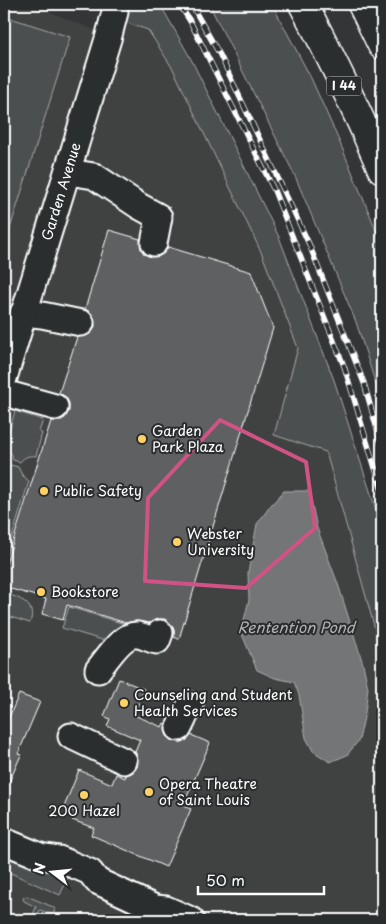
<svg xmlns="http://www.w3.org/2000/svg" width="386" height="924" font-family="'Playpen Sans',sans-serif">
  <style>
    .built { fill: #404243 }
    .green { fill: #4c4f50; stroke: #a6a7a8 }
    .water { fill: #737576; stroke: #abacad }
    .building { fill: #5f6162; stroke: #fff }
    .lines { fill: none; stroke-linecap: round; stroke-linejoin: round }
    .minor-casing { stroke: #fff; stroke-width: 29 }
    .highway-casing { stroke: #fff; stroke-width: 31 }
    .minor { stroke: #2a2d2e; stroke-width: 25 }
    .highway { stroke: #2a2d2e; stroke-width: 28 }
    .rail-casing { stroke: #fff; stroke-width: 5.5 }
    .rail { stroke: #2a2d2e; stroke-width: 4; stroke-dasharray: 11; stroke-linecap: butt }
    .marked { fill: none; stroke: #d15284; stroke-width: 4; stroke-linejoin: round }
    .poi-dot { fill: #ffd166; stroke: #2a2d2e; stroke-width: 2 }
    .labels { text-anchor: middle; stroke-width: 4; stroke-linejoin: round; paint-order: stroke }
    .shield { fill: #2a2d2e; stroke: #bfc0c0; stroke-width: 1 }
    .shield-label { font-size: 12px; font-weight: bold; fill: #fff }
    .street-label { font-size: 14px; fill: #fff; stroke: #2a2d2e }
    .poi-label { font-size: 14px; fill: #fff; stroke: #2a2d2e; text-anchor: start }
    .water-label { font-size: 15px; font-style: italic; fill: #b2b3b4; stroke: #2a2d2e }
  </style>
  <rect width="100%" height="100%" fill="#333536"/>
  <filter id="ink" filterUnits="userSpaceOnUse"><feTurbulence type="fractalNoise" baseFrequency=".02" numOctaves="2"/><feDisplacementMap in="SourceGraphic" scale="10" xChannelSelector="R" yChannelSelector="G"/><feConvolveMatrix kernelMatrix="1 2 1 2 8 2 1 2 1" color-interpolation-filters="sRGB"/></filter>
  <g filter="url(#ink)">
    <g class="built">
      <polygon points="4,4 30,4 97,31 4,343"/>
      <polygon points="124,22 148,30 173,69 262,254 298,348 274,435 326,451 376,633 382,665 382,920 4,920 4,412"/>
    </g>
    <g class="green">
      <polygon points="125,4 160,4 191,59 279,237 334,380 382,528 382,665 376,633 326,452 274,435 298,348 262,254 173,69 148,30 124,22"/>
      <polygon points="209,4 272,4 311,78 340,143 382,244 382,404 356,322 295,176"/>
      <polygon points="4,16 70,37 4,248"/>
      <path d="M 15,411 L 43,420 L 39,432 L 42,433 L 36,456 C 29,455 24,457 20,462 L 13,460 L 12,455 L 5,445 Z"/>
      <polygon points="11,465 18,467 22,475 29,481 4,564 4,472 9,469"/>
      <path d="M 4,593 C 19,598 37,603 30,623 L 4,615 Z"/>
      <polygon points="69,607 144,630 112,643 62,628"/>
      <polygon points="4,846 69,875 60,895 4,870"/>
      <polygon points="27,896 53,907 55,909 54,913 51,914 40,910 35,920 31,920 36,907 24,901 23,899 24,897"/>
    </g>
    <polygon class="water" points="284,491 309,491 317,528 338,584 363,664 368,688 365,713 359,740 347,755 330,762 313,751 306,738 299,695 294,682 275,678 257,670 241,632 249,600 248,573 257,524 271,505"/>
    <g class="building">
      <polygon points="109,230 140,239 141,248 144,254 151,257 159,256 164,253 168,247 251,272 273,328 179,639 174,637 174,630 171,624 165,619 157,619 150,623 137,621 126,623 67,605 63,620 42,614 46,599 4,587 4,570 51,421 59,421 65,418 69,411 69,403 66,397 59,393 77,337 86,336 92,332 95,326 94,318 91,313 85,309"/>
      <polygon points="119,679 144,689 134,715 162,727 164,723 166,724 165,730 167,736 173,741 181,742 187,740 191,735 210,743 183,806 191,809 166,867 91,835 94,828 72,820 75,812 64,807 79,770 112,784 116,774 125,778 126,775 133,772 137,767 138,759 135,752 140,740 107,726 110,719 104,716"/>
      <polygon points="19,694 40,702 18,754 21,755 4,794 4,729"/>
    </g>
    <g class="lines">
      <defs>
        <g id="minor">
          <polyline points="68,172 94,176 139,206 159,217 154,243"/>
          <polyline points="23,313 42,315 81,323"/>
          <path id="s1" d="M 4,378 L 108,39 L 115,12 L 114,4"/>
          <polyline points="4,393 55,407"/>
          <path d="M 98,670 C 107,659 123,633 138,635 C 144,636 151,640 157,641 L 160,633"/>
          <polyline points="179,728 190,705"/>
          <polyline points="71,736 124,761"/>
          <polyline points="4,841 40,856 59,859 90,872 97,881 155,908 166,909 191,920"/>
        </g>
        <g id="highway">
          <path d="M 303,4 C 332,58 358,113 382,169"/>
          <polyline points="362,4 382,45"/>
        </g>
      </defs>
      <use href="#minor" class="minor-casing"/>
      <use href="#highway" class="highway-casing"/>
      <use href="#minor" class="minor"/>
      <use href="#highway" class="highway"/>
      <defs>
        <g id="rail">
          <polyline points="179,4 190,21 273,188 344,366 382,491"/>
          <polyline points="191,4 220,55 309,244 364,383 382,447"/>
        </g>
      </defs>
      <use href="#rail" class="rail-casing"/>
      <use href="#rail" class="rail"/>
    </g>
  </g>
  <path class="marked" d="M 220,420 L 306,462 L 315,528 L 246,588 L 145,581 L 148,498 Z"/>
  <g class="poi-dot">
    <circle cx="142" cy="439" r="5"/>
    <circle cx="44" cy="491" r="5"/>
    <circle cx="177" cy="542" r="5"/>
    <circle cx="41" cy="592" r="5"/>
    <circle cx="124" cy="703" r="5"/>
    <circle cx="149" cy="792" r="5"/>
    <circle cx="84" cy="795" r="5"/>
  </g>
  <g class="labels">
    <rect class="shield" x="326.5" y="76.5" width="35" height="19" rx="4"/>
    <g class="shield-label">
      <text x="344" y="90">I 44</text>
    </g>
    <g class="street-label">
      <text dy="5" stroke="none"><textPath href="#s1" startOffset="195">Garden Avenue</textPath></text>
    </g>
    <g class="poi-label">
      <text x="152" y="436">Garden<tspan x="152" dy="16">Park Plaza</tspan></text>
      <text x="54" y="496">Public Safety</text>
      <text x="187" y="539">Webster<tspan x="187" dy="16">University</tspan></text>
      <text x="51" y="597">Bookstore</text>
      <text x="134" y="700">Counseling and Student<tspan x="134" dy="16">Health Services</tspan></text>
      <text x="159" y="789">Opera Theatre<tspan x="159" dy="16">of Saint Louis</tspan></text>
      <text x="84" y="816" text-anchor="middle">200 Hazel</text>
    </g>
    <g class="water-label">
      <text x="296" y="633">Rentention Pond</text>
    </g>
  </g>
  <rect width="386" height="924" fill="none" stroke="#2a2d2e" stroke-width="20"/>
  <rect x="10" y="10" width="366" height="904" fill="none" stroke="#fff" stroke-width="2" filter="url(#ink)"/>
  <g transform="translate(52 872) rotate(286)" stroke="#2a2d2e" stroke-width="4" paint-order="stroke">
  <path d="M0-4L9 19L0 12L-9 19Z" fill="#ffffff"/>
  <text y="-8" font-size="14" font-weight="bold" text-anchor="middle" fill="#ffffff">N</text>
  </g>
  <path d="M198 886v8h126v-8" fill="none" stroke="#ffffff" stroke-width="2.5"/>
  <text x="206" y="886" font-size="15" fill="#ffffff" stroke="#2a2d2e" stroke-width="4" paint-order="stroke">50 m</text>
</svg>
